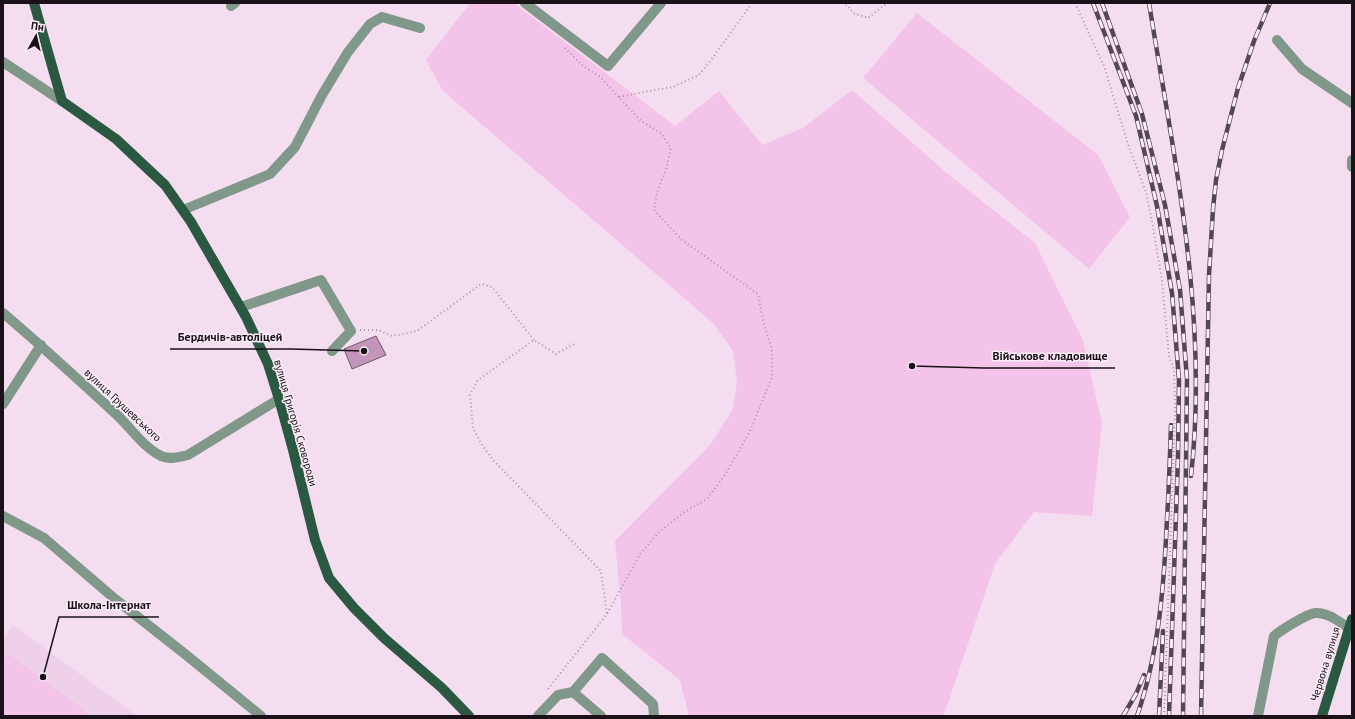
<svg xmlns="http://www.w3.org/2000/svg" width="1355" height="719" font-family="'PT Sans',sans-serif">
  <style>
    .built { fill: #efd0e9 }
    .green { fill: #f3c3e9 }
    .building { fill: #c495bb; stroke: #6e5969 }
    .lines { fill: none; stroke-linecap: round; stroke-linejoin: round }
    .path { stroke: #a896a4; stroke-width: 2; stroke-dasharray: 1 3; stroke-linecap: butt }
    .minor { stroke: #80988a; stroke-width: 10 }
    .major { stroke: #2a5841; stroke-width: 10 }
    .rail-casing { stroke: #534751; stroke-width: 4.5 }
    .rail { stroke: #fcedf9; stroke-width: 3; stroke-dasharray: 9; stroke-linecap: butt }
    .labels { text-anchor: middle; stroke-width: 3; stroke-linejoin: round; paint-order: stroke }
    .street-label { font-size: 11px; fill: #1a1218; stroke: #fcedf9 }
    .leader { fill: none; stroke: #1a1218; stroke-width: 1.5 }
    .callout-dot { fill: #1a1218; stroke: #fcedf9; stroke-width: 1.5 }
    .callout-label { font-size: 12px; text-anchor: middle; font-weight: bold; fill: #1a1218; stroke: #fcedf9; stroke-width: 3; stroke-linejoin: round; paint-order: stroke }
  </style>
  <rect width="100%" height="100%" fill="#f5ddf0"/>
  <polygon class="built" points="13,625 137,716 3,716 3,638"/>
  <g class="green">
    <polygon points="470,3 514,3 675,126 719,91 762,145 803,128 852,90 948,174 1035,243 1083,340 1102,424 1092,516 1034,512 995,564 947,706 942,716 689,716 680,680 622,634 621,606 615,541 710,445 733,409 737,382 733,351 714,324 442,90 426,60"/>
    <polygon points="917,13 1098,155 1130,217 1089,269 863,78"/>
    <polygon points="9,654 92,716 3,716 3,662"/>
  </g>
  <polygon class="building" points="376,336 386,355 352,369 344,349"/>
  <g class="lines">
    <g class="path">
      <polyline points="842,3 847,5 853,13 868,18 887,3"/>
      <polyline points="1075,3 1104,66 1129,147 1146,192 1153,227 1162,281 1169,356 1174,370 1175,410 1174,442 1164,716"/>
      <polyline points="565,48 583,66 600,77 641,121 661,133 671,148 666,170 658,189 654,210 682,240 758,294 764,324 772,350 772,377 750,431 725,475 707,499 683,513 659,532 640,554 607,614"/>
      <polyline points="619,97 654,90 673,87 699,75 711,60 752,3"/>
      <polyline points="360,330 378,330 392,336 417,331 481,284 492,287 534,340"/>
      <polyline points="548,689 607,614 601,571 494,461 482,445 473,428 470,395 478,380 534,340 556,354 576,343"/>
    </g>
    <g class="minor">
      <polyline points="525,3 608,66 661,3"/>
      <polyline points="231,6 235,3"/>
      <polyline points="1277,40 1302,69 1352,103"/>
      <polyline points="3,62 62,101"/>
      <polyline points="1352,160 1352,167"/>
      <polyline points="183,210 270,174 295,147 322,95 348,52 370,24 382,17 420,28"/>
      <polyline points="241,307 321,280 351,331 332,351"/>
      <path d="M 3,313 C 42,346 79,380 117,415 C 131,428 143,447 161,456 C 169,460 180,457 188,455 L 279,399"/>
      <polyline points="3,404 41,345"/>
      <polyline points="3,516 44,538 115,599 185,654 261,716"/>
      <polyline points="573,692 601,716"/>
      <polyline points="538,716 558,695 573,692 602,658 653,704 654,716"/>
      <path d="M 1258,716 L 1274,636 C 1281,630 1307,614 1315,613 C 1328,612 1339,622 1349,628"/>
    </g>
    <g class="major">
      <polyline points="34,3 62,101 116,139 165,185 191,222 246,317 268,364 279,399 293,450 315,540 329,578 354,608 384,638 442,688 469,716"/>
      <polyline points="1322,716 1352,619"/>
    </g>
    <defs>
      <g id="rail">
        <polyline points="1093,3 1136,116 1157,206 1172,293 1179,380 1178,457 1169,716"/>
        <polyline points="1102,3 1142,114 1165,205 1180,290 1187,379 1183,716"/>
        <path d="M 1149,3 C 1174,158 1209,318 1191,476"/>
        <polyline points="1123,716 1136,694 1144,675"/>
        <path d="M 1137,716 C 1159,653 1164,585 1167,519 C 1169,487 1170,456 1171,425"/>
        <polyline points="1159,716 1163,631"/>
        <polyline points="1201,716 1209,275 1213,209 1216,180 1222,150 1238,88 1254,41 1270,3"/>
      </g>
    </defs>
    <use href="#rail" class="rail-casing"/>
    <use href="#rail" class="rail"/>
  </g>
  <g class="labels">
    <g class="street-label">
      <text transform="translate(123 405) rotate(43)" y="4">вулиця Грушевського</text>
      <text transform="translate(296 423) rotate(74)" y="4">вулиця Григорія Сковороди</text>
      <text transform="translate(1325 664) rotate(-73)" y="4">Червона вулиця</text>
    </g>
  </g>
  <path class="leader" d="M364 351L290 349H170M912 366L984 368H1115M43 677L59 617H159"/>
  <g class="callout-dot">
    <circle cx="364" cy="351" r="4"/>
    <circle cx="912" cy="366" r="4"/>
    <circle cx="43" cy="677" r="4"/>
  </g>
  <g class="callout-label">
    <text x="230" y="341">Бердичів-автоліцей</text>
    <text x="1050" y="360">Військове кладовище</text>
    <text x="109" y="609">Школа-Інтернат</text>
  </g>
  <rect width="1355" height="719" fill="none" stroke="#1a1218" stroke-width="8"/>
  <g transform="translate(36 36) rotate(8)" stroke="#fcedf9" stroke-width="3" paint-order="stroke">
  <path d="M0-3L7 15L0 10L-7 15Z" fill="#1a1218"/>
  <text y="-6" font-size="11" font-weight="bold" text-anchor="middle" fill="#1a1218">Пн</text>
  </g>
</svg>
